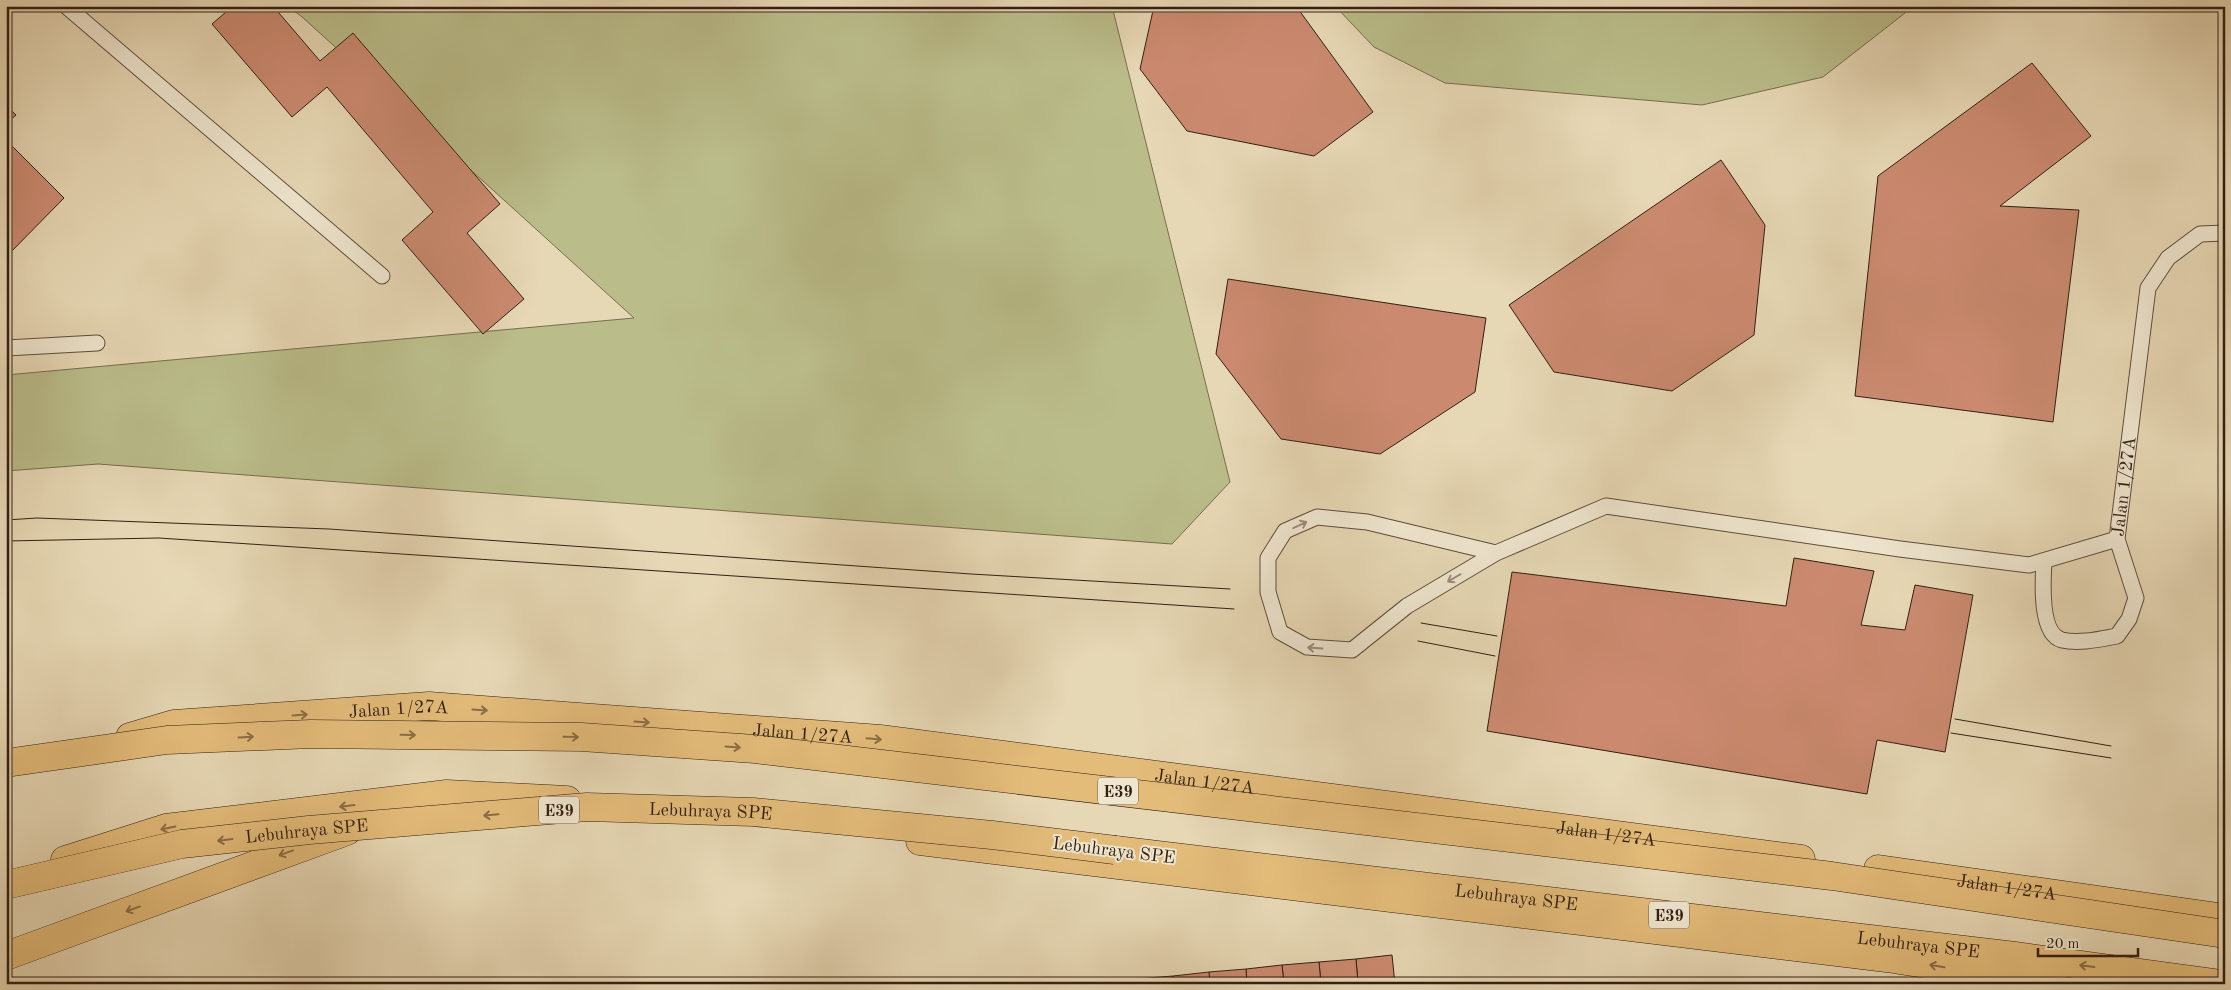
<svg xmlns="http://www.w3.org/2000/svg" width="2231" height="990" font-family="'Old Standard TT',serif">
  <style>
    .green { fill: #babd8a; stroke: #766e4e }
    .building { fill: #cb8a70; stroke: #321f12 }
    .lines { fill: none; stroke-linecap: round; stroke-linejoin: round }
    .service-casing { stroke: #5f4d3b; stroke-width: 17 }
    .primary-casing { stroke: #321f12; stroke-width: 29 }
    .motorway-casing { stroke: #321f12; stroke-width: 29 }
    .service { stroke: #efe6cf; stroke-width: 15 }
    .primary { stroke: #e4bc7a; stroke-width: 28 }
    .motorway { stroke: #e4bc7a; stroke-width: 28 }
    .tram { stroke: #321f12; stroke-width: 1 }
    .motorway-bridge-casing { stroke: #321f12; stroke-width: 29; stroke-linecap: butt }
    .motorway-bridge { stroke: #e4bc7a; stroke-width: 28 }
    .oneway { stroke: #9a8c7a }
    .oneway2 { stroke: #8b6e46 }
    .labels { text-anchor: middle; stroke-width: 4; stroke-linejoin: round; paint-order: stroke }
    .shield { fill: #efe6cf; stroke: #6b5b4b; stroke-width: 1 }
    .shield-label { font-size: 16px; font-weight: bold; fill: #321f12 }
    .street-label { font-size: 18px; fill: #321f12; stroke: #efe6cf }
  </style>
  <rect width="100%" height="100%" fill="#e7d8b5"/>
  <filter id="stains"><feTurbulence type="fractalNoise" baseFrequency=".004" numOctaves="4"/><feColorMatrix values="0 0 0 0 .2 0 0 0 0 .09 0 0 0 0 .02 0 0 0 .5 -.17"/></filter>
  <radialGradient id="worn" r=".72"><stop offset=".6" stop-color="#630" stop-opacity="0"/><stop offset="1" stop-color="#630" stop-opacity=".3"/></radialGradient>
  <g class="green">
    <polygon points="287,6 1112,6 1230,482 1172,544 98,464 6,471 6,375 634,318 301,16"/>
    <polygon points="1335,6 1914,6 1823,77 1702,105 1445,83 1374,47"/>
  </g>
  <g class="building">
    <polygon points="233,6 273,6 320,61 353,33 500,204 467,233 524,299 483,334 402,240 433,212 327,87 292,117 212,24"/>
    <polygon points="1154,6 1296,6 1373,112 1314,156 1187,131 1140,69"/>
    <polygon points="2032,63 2091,136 2000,206 2079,210 2053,422 1855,396 1878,176"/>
    <polygon points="6,105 16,115 6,124"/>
    <polygon points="6,140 64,198 6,257"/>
    <polygon points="1721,160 1765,225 1754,335 1672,391 1554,372 1509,305"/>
    <polygon points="1228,279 1486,318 1475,392 1380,454 1281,439 1216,354"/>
    <polygon points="1794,558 1874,571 1861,625 1905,630 1915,585 1973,595 1945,752 1877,740 1867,794 1487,731 1512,572 1786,606"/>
    <polygon points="1392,955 1395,984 1358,984 1356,959"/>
    <polygon points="1356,959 1358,984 1321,984 1319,962"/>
    <polygon points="1319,962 1321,984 1284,984 1282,965"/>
    <polygon points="1282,965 1284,984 1247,984 1246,969"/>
    <polygon points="1246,969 1247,984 1210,984 1209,972"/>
    <polygon points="1209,972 1210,984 1174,984 1173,976"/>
    <polygon points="1173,976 1174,984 1137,984 1136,979"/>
    <polygon points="1136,979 1137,984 1100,984 1100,983"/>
  </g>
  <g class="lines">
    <defs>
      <g id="service">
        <polyline points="66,6 382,276"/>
        <polyline points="6,348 97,343"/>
        <polyline points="1496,553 1367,522 1317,517 1285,531 1268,558 1268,592 1280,632 1307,647 1352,650 1407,606 1496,553 1606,506 1900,549 2029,565 2117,539"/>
        <path id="s1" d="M 2044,561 C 2043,579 2039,634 2062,640 C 2079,644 2100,639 2117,636 L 2129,619 L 2136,598 L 2117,539 L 2148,288 L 2168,258 L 2200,234 L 2225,233"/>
      </g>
      <g id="primary">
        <path id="s2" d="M 130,737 L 174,724 L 429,706 L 880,739 L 1801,859"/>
        <polyline points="920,841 1887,958 2054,984"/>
        <polyline points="65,860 166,828 447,794 567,800"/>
        <path id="s3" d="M 1878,869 L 2225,918"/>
        <polyline points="6,956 347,831"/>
      </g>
      <g id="motorway">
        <path id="s4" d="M 1115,850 L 2015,956 L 2222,984"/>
      </g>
    </defs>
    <use href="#service" class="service-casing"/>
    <use href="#primary" class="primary-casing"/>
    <use href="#motorway" class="motorway-casing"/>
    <use href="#service" class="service"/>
    <use href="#primary" class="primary"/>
    <use href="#motorway" class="motorway"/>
    <g class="tram">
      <polyline points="6,520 37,518 329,529 971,574 1230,589"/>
      <polyline points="6,541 159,538 1234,609"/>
      <polyline points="1421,623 1497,636"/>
      <polyline points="1418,641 1495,656"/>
      <polyline points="1955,719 2111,746"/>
      <polyline points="1951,733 2111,758"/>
    </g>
    <defs>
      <g id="motorway-bridge">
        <polyline points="6,763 167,740 311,734 581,737 755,749 1832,876 2225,934"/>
        <path id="s5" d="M 6,885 L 182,844 L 309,830 L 587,807 L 753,812 L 992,835 L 1115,850"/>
      </g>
    </defs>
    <use href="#motorway-bridge" class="motorway-bridge-casing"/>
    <use href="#motorway-bridge" class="motorway-bridge"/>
  </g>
  <defs><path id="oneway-shaft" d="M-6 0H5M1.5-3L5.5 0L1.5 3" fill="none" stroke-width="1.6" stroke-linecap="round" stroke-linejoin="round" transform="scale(1.25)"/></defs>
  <g class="oneway">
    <use href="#oneway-shaft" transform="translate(1300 525) rotate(-25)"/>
    <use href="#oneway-shaft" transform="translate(1454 578) rotate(150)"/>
    <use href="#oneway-shaft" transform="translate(1315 648) rotate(-176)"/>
  </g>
  <g class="oneway2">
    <use href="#oneway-shaft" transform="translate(480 710) rotate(4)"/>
    <use href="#oneway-shaft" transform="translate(300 715) rotate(-4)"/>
    <use href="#oneway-shaft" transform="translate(642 722) rotate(4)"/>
    <use href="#oneway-shaft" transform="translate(408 735) rotate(1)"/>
    <use href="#oneway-shaft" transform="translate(246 737) rotate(-3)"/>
    <use href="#oneway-shaft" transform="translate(571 737) rotate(1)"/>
    <use href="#oneway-shaft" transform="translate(874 739) rotate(5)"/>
    <use href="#oneway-shaft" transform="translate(733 747) rotate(4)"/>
    <use href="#oneway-shaft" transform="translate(347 806) rotate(173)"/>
    <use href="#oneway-shaft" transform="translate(491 815) rotate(175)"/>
    <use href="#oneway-shaft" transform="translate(168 828) rotate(169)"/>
    <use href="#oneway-shaft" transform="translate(225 840) rotate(173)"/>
    <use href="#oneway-shaft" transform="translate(286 853) rotate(160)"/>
    <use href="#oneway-shaft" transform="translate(133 909) rotate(160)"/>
    <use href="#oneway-shaft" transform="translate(1937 966) rotate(-171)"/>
    <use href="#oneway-shaft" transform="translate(2087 966) rotate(-173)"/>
  </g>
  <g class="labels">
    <g class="shield">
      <rect x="1098" y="777.5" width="40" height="27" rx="4"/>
      <rect x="539" y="796.5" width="40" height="27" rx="4"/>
      <rect x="1649" y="901.5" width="40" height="27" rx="4"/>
    </g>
    <g class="shield-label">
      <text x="1118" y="797">E39</text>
      <text x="559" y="816">E39</text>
      <text x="1669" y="921">E39</text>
    </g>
    <g class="street-label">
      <text dy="6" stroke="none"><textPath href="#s1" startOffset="299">Jalan 1/27A</textPath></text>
      <text dy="6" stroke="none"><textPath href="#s2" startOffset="271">Jalan 1/27A</textPath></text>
      <text dy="6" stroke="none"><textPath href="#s2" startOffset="676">Jalan 1/27A</textPath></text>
      <text dy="6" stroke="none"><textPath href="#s2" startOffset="1081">Jalan 1/27A</textPath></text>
      <text dy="6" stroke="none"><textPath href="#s5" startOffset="711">Lebuhraya SPE</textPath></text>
      <text dy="6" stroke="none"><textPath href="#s5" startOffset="306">Lebuhraya SPE</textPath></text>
      <text dy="6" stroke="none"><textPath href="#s2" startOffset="1486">Jalan 1/27A</textPath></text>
      <text transform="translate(1114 850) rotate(7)" y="6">Lebuhraya SPE</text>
      <text dy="6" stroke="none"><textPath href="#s3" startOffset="130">Jalan 1/27A</textPath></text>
      <text dy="6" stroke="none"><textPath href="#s4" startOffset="404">Lebuhraya SPE</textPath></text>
      <text dy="6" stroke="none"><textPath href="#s4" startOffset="809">Lebuhraya SPE</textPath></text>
    </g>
  </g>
  <rect width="2231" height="990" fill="none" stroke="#e7d8b5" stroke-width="25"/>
  <rect x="8" y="8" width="2216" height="975" fill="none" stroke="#321f12" stroke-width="2.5"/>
  <rect x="12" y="12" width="2206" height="965" fill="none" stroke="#321f12"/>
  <path d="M2038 948v8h100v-8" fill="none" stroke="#321f12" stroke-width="2.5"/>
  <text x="2046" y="948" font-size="15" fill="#321f12" stroke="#efe6cf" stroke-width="4" paint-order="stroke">20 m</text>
  <rect width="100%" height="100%" filter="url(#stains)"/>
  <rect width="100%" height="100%" fill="url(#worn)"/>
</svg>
